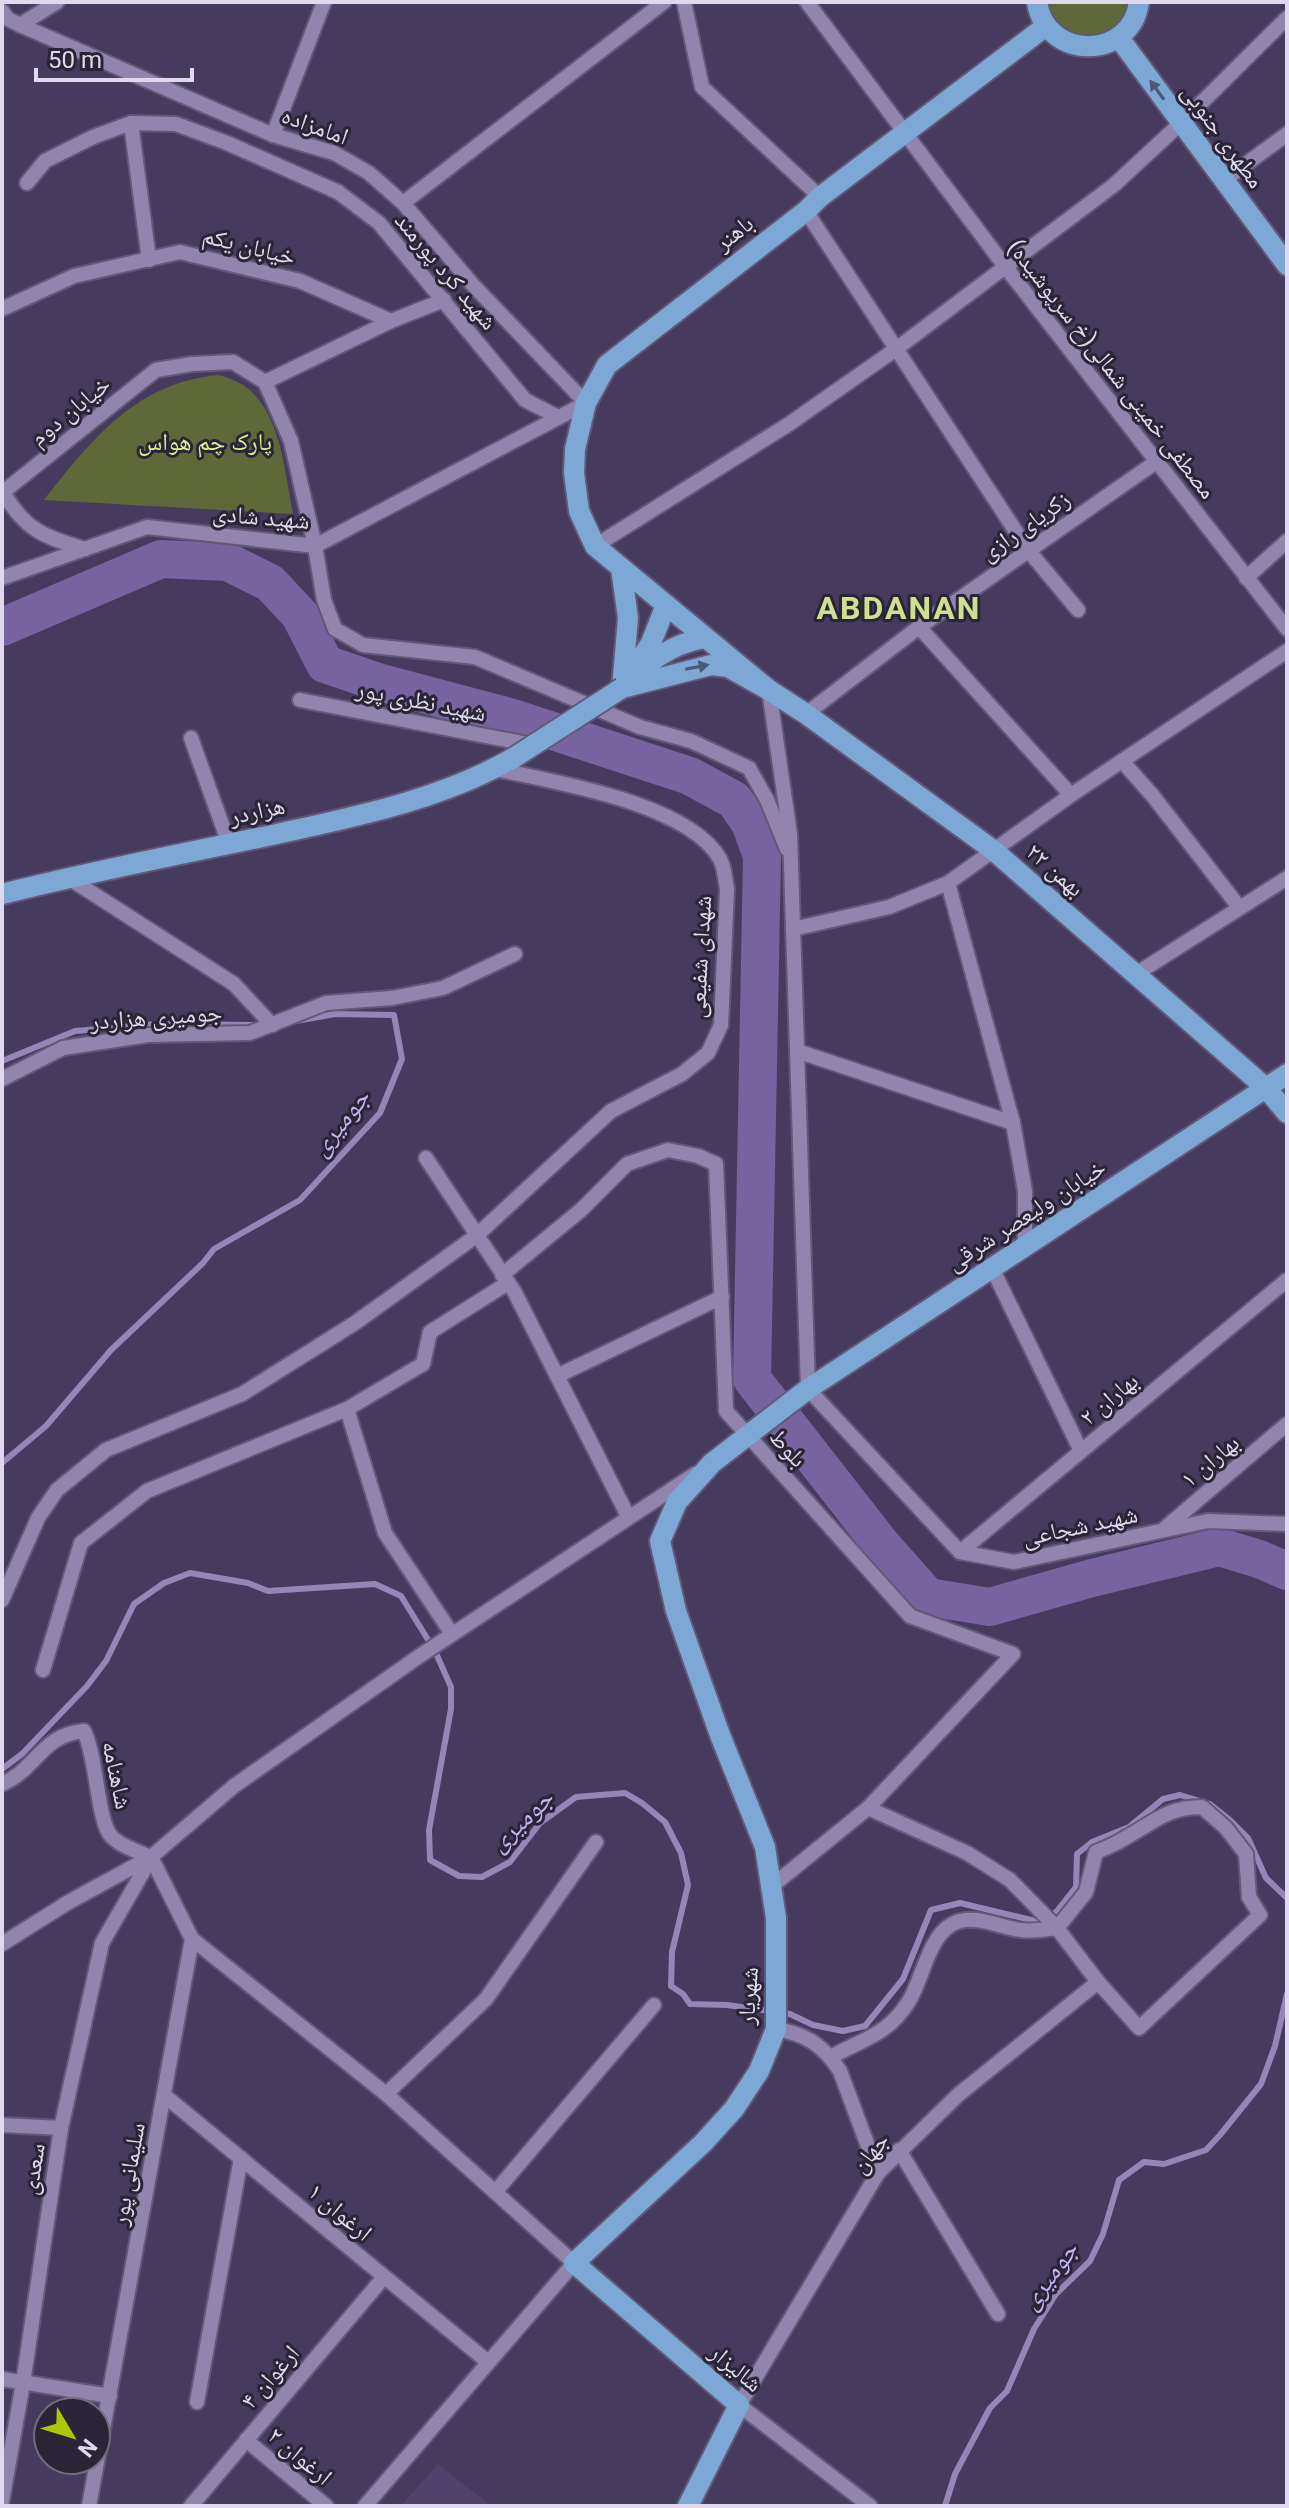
<svg xmlns="http://www.w3.org/2000/svg" width="1289" height="2508" font-family="Roboto,'Noto Naskh Arabic',sans-serif">
  <style>
    .built { fill: #50426c }
    .green { fill: #5f6838 }
    .lines { fill: none; stroke-linecap: round; stroke-linejoin: round }
    .stream { stroke: #9586b7; stroke-width: 6 }
    .river { stroke: #76639f; stroke-width: 38 }
    .minor-casing { stroke: #625877; stroke-width: 18 }
    .major-casing { stroke: #625877; stroke-width: 24 }
    .minor { stroke: #9185ae; stroke-width: 14 }
    .major { stroke: #7da8d6; stroke-width: 20 }
    .major-bridge-casing { stroke: #625877; stroke-width: 24; stroke-linecap: butt }
    .major-bridge { stroke: #7da8d6; stroke-width: 20 }
    .oneway { fill: #4b5976 }
    .labels { text-anchor: middle; stroke-width: 6; stroke-linejoin: round; paint-order: stroke }
    .street-label { font-size: 24px; fill: #ded9ef; stroke: #2a2536 }
    .park-label { font-size: 24px; fill: #dbee8d; stroke: #2a2536 }
    .water-label { font-size: 26px; font-style: italic; fill: #c6b1f6; stroke: #2a2536 }
    .district-label { font-size: 32px; font-weight: bold; letter-spacing: 2px; fill: #d0e093; stroke: #2a2536 }
  </style>
  <rect width="100%" height="100%" fill="#463b5e"/>
  <polygon class="built" points="438,2464 491,2506 401,2506"/>
  <g class="green">
    <path d="M 1047,2 L 1130,2 C 1113,49 1063,49 1047,2 Z"/>
    <path d="M 219,375 C 231,379 244,383 253,393 C 282,424 285,474 293,514 L 44,500 C 92,439 137,382 219,375 Z"/>
  </g>
  <g class="lines">
    <g class="stream">
      <polyline points="2,1061 75,1031 157,1024 257,1025"/>
      <polyline points="2,1463 46,1426 111,1350 203,1263 214,1249 300,1200 380,1113 402,1059 394,1015 335,1014 296,1021"/>
      <polyline points="2,1769 22,1754 87,1686 106,1661 134,1604 164,1583 190,1573 248,1583 268,1591 375,1584 401,1596 435,1651 451,1687 451,1709 429,1830 430,1860 459,1876 482,1877 510,1862 540,1823 576,1797 625,1793 642,1803 665,1822 681,1853 688,1885 672,1952 671,1986 683,1994 690,2004 727,2005 790,2014 813,2025 843,2031 865,2026 903,1979 931,1910 960,1903 1044,1923 1057,1911 1076,1887 1077,1854 1092,1842 1129,1827 1163,1799 1180,1795 1210,1804 1230,1820 1248,1838 1266,1878 1287,1898"/>
      <polyline points="945,2506 955,2474 990,2408 1007,2391 1034,2329 1056,2294 1090,2261 1103,2234 1119,2180 1144,2162 1164,2164 1206,2150 1220,2135 1261,2084 1275,2046 1287,1994"/>
    </g>
    <polyline class="river" points="2,627 161,559 228,562 270,583 300,615 325,664 378,682 513,718 690,776 734,800 750,823 762,856 752,1379 881,1544 928,1597 990,1607 1092,1578 1219,1547 1259,1559 1287,1571"/>
    <defs>
      <g id="minor">
        <polyline points="684,2 702,87 820,197"/>
        <polyline points="807,2 1004,265 1287,629"/>
        <polyline points="2,11 8,19 20,25 273,135 334,153 369,173 403,203 473,285 586,403 315,546 147,527 2,578"/>
        <polyline points="20,25 57,2"/>
        <polyline points="131,123 149,260"/>
        <polyline points="273,135 324,2"/>
        <polyline points="1223,181 1287,134"/>
        <polyline points="27,183 45,161 93,137 131,123 176,124 227,143 338,192 379,223 525,400 558,417"/>
        <polyline points="403,203 664,2"/>
        <polyline points="806,211 1028,550 1078,610"/>
        <polyline points="2,309 74,276 180,252 300,281 391,321"/>
        <polyline points="265,382 291,441 315,546 324,600 335,629 363,645 475,657 640,727 691,741 749,768 767,800 787,849"/>
        <polyline points="265,382 391,321 444,300"/>
        <polyline points="595,546 789,424 896,349 1114,185 1181,123 1287,18"/>
        <path d="M 85,549 C 44,537 25,530 3,492 L 156,370 L 192,364 L 233,362 L 265,382"/>
        <polyline points="1246,578 1287,541"/>
        <polyline points="919,627 1071,795"/>
        <polyline points="769,690 790,834 808,1389 960,1552 1014,1562 1208,1521 1287,1524"/>
        <polyline points="300,700 533,745"/>
        <polyline points="806,714 919,627 1156,462"/>
        <polyline points="191,738 229,844"/>
        <polyline points="1122,761 1153,796 1239,907"/>
        <polyline points="67,877 234,984 272,1025"/>
        <polyline points="948,883 1013,1123 1025,1191 1025,1247"/>
        <polyline points="793,929 889,907 948,883 1071,795 1287,651"/>
        <polyline points="1136,974 1287,878"/>
        <polyline points="797,1051 1013,1123"/>
        <polyline points="2,1079 63,1048 148,1035 250,1033 326,1003 392,998 443,988 515,954"/>
        <polyline points="426,1158 514,1291 628,1516"/>
        <polyline points="992,1268 1081,1451"/>
        <polyline points="502,1275 581,1210 627,1164 668,1150 698,1156 716,1164 726,1411 910,1616 1013,1654 868,1808"/>
        <polyline points="557,1376 722,1297"/>
        <polyline points="347,1409 385,1533 452,1634"/>
        <polyline points="1165,1528 1287,1424"/>
        <polyline points="960,1552 1287,1280"/>
        <path d="M 2,1600 L 38,1518 L 57,1490 L 106,1450 L 242,1394 L 355,1323 L 476,1236 L 611,1111 L 682,1074 L 708,1053 L 721,1025 L 727,889 C 725,879 725,869 720,859 C 688,803 554,782 495,769"/>
        <polyline points="43,1670 81,1543 147,1491 347,1409 423,1364 430,1332 508,1283"/>
        <path d="M 2,1784 C 37,1769 41,1735 84,1731 C 97,1757 97,1820 111,1836 C 120,1846 139,1852 151,1857"/>
        <path d="M 772,1886 L 868,1808 L 967,1853 L 1010,1880 L 1057,1928 L 1098,1982 L 1139,2028 L 1260,1915 L 1249,1897 L 1246,1854 L 1226,1828 L 1202,1807 C 1167,1807 1153,1823 1125,1838 C 1116,1844 1106,1848 1096,1852 L 1086,1892 L 1057,1928 C 1046,1929 1032,1932 1021,1930 C 1001,1928 981,1916 960,1921 C 929,1929 924,1977 909,2001 C 888,2035 863,2039 831,2057"/>
        <polyline points="192,1939 386,2094 574,2263 365,2506"/>
        <polyline points="2,1944 67,1903 151,1857 234,1786 418,1657 695,1474"/>
        <path d="M 776,2029 C 806,2034 823,2045 840,2071 L 878,2173"/>
        <polyline points="386,2094 486,1999 596,1842"/>
        <polyline points="165,2096 488,2362"/>
        <polyline points="2,2125 61,2128"/>
        <polyline points="899,2150 998,2314"/>
        <polyline points="496,2191 654,2005"/>
        <polyline points="2,2379 110,2396"/>
        <polyline points="197,2402 241,2158"/>
        <polyline points="246,2440 326,2506"/>
        <polyline points="2,2501 23,2383 61,2128 102,1943 151,1858"/>
        <polyline points="89,2506 192,1939 151,1857"/>
        <polyline points="191,2506 384,2277"/>
        <polyline points="870,2506 739,2405 878,2173 958,2095 1098,1982"/>
      </g>
      <g id="major">
        <path d="M 1037,2 C 1046,61 1131,61 1139,2"/>
        <polyline points="1119,38 1287,265"/>
        <polyline points="621,568 628,618 622,688"/>
        <polyline points="637,664 651,643 666,605"/>
        <path d="M 624,685 C 649,662 670,644 705,638"/>
        <polyline points="622,688 711,665 728,667 769,690 806,714 993,850 1266,1088 1287,1113"/>
        <polyline points="769,690 595,546 579,511 574,473 575,449 586,403 607,365 806,211 820,197 1046,26"/>
        <path d="M 2,894 C 93,871 185,853 277,834 C 358,816 443,799 515,757"/>
        <polyline points="688,2506 739,2405 574,2263 703,2143 734,2109 759,2071 776,2029 776,1918 765,1847 720,1735 676,1611 660,1541 677,1502 712,1463 808,1389 1287,1074"/>
      </g>
    </defs>
    <use href="#minor" class="minor-casing"/>
    <use href="#major" class="major-casing"/>
    <use href="#minor" class="minor"/>
    <use href="#major" class="major"/>
    <defs>
      <polyline id="major-bridge" points="515,757 622,688"/>
    </defs>
    <use href="#major-bridge" class="major-bridge-casing"/>
    <use href="#major-bridge" class="major-bridge"/>
  </g>
  <defs><path id="oneway-solid" d="M-6-.8H1V-3.2L6.5 0L1 3.2V.8H-6Z" transform="scale(2)"/></defs>
  <g class="oneway">
    <use href="#oneway-solid" transform="translate(1157 90) rotate(-126)"/>
    <use href="#oneway-solid" transform="translate(697 667) rotate(-11)"/>
  </g>
  <g class="labels">
    <g class="street-label">
      <text transform="translate(315 126) rotate(20)" y="8">امامزاده</text>
      <text transform="translate(1223 136) rotate(54)" y="8">مطهری جنوبی</text>
      <text transform="translate(734 233) rotate(-38)" y="8">باهنر</text>
      <text transform="translate(249 246) rotate(14)" y="8">خیابان یکم</text>
      <text transform="translate(446 271) rotate(50)" y="8">شهید کرد پورمند</text>
      <text transform="translate(1112 369) rotate(52)" y="8">مصطفی خمینی شمالی(خ سرپوشیده)</text>
      <text transform="translate(70 411) rotate(-39)" y="8">خیابان دوم</text>
      <text transform="translate(261 517) rotate(5)" y="8">شهید شادی</text>
      <text transform="translate(1025 526) rotate(-35)" y="8">زکریای رازی</text>
      <text transform="translate(421 701) rotate(11)" y="8">شهید نظری پور</text>
      <text transform="translate(257 811) rotate(-12)" y="8">هزاردر</text>
      <text transform="translate(1055 870) rotate(41)" y="8">۲۲ بهمن</text>
      <text transform="translate(700 957) rotate(-87)" y="8">شهدای شفیعی</text>
      <text transform="translate(156 1017) rotate(-4)" y="8">جومیری هزاردر</text>
      <text transform="translate(1026 1215) rotate(-33)" y="8">خیابان ولیعصر شرقی</text>
      <text transform="translate(1109 1399) rotate(-40)" y="8">بهاران ۲</text>
      <text transform="translate(788 1448) rotate(48)" y="8">بلوط</text>
      <text transform="translate(1210 1461) rotate(-40)" y="8">بهاران ۱</text>
      <text transform="translate(1080 1526) rotate(-12)" y="8">شهید شجاعی</text>
      <text transform="translate(117 1775) rotate(78)" y="8">شاهنامه</text>
      <text transform="translate(748 1996) rotate(-86)" y="8">شهریار</text>
      <text transform="translate(870 2153) rotate(-51)" y="8">جهان</text>
      <text transform="translate(33 2169) rotate(-81)" y="8">سعدی</text>
      <text transform="translate(128 2174) rotate(-80)" y="8">سلیمانی پور</text>
      <text transform="translate(340 2212) rotate(40)" y="8">ارغوان ۱</text>
      <text transform="translate(736 2368) rotate(40)" y="8">شالیزار</text>
      <text transform="translate(270 2377) rotate(-49)" y="8">ارغوان ۴</text>
      <text transform="translate(300 2456) rotate(40)" y="8">ارغوان ۲</text>
    </g>
    <g class="park-label">
      <text x="205" y="450">پارک چم هواس</text>
    </g>
    <g class="water-label">
      <text transform="translate(340 1122) rotate(-51)" y="9">جومیری</text>
      <text transform="translate(521 1820) rotate(-43)" y="9">جومیری</text>
      <text transform="translate(1049 2275) rotate(-53)" y="9">جومیری</text>
    </g>
    <g class="district-label">
      <text x="899" y="619">ABDANAN</text>
    </g>
  </g>
  <rect width="1289" height="2508" fill="none" stroke="#ded9ef" stroke-width="8"/>
  <g transform="translate(72 2436) rotate(128)"><circle r="38" fill="#2a2536" stroke="#726d80" stroke-width="2"/>
  <path d="M0-6L14 30L0 20L-14 30Z" fill="#aec60a"/>
  <text y="-12" font-size="22" font-weight="bold" text-anchor="middle" fill="#ded9ef">N</text>
  </g>
  <path d="M36 68v12h156v-12" fill="none" stroke="#ded9ef" stroke-width="4"/>
  <text x="48" y="68" font-size="24" fill="#ded9ef" stroke="#2a2536" stroke-width="6" paint-order="stroke">50 m</text>
</svg>
